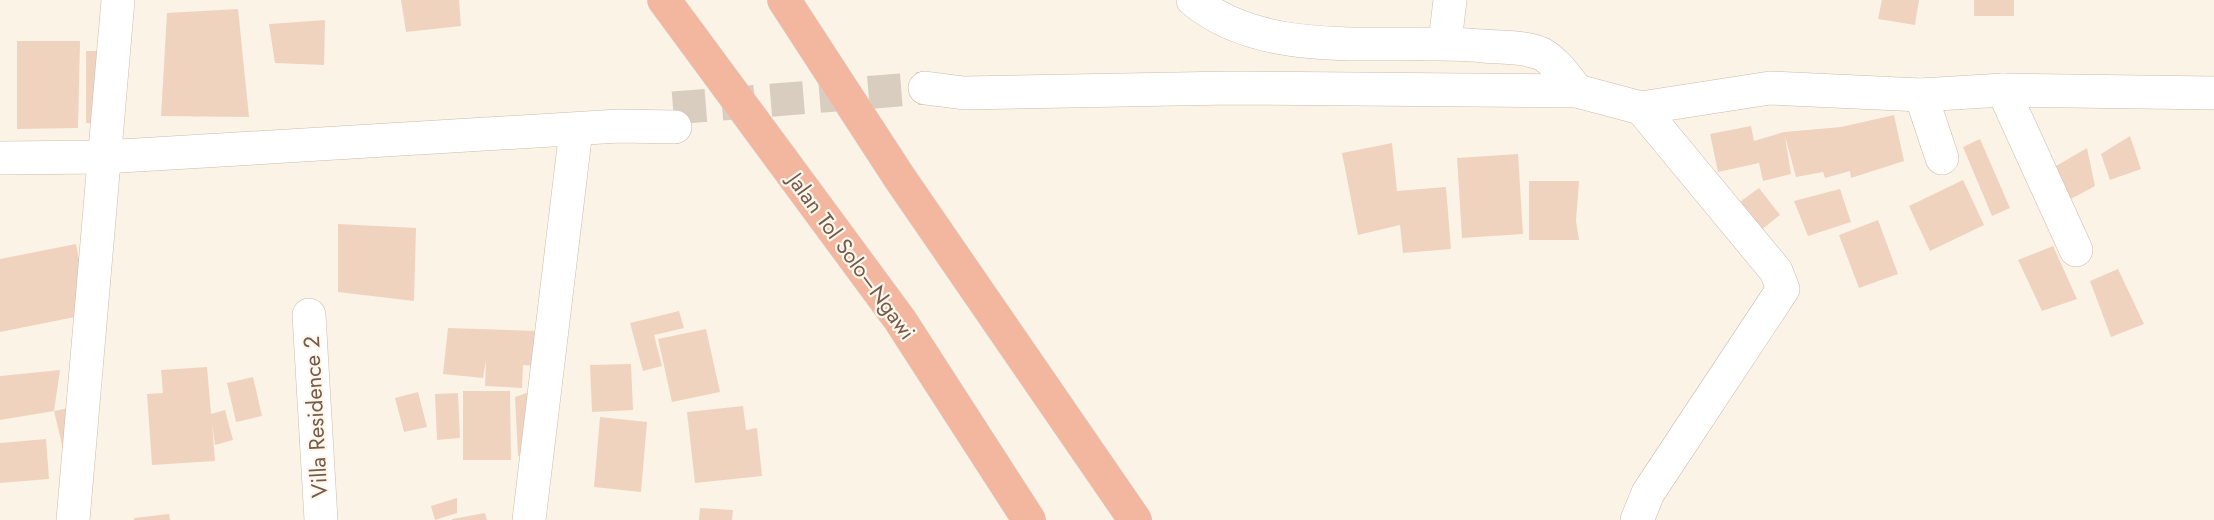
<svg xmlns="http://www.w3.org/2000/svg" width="2214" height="520" font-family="Jost,sans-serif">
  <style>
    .building { fill: #f0d3bf }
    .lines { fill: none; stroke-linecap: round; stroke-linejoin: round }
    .tertiary-tunnel { stroke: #d9cdc0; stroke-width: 33; stroke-dasharray: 33 16; stroke-linecap: butt }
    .minor-casing { stroke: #cdbbad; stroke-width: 34 }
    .tertiary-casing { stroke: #cdbbad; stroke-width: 34 }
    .motorway-casing { stroke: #d8d1cd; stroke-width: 34 }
    .minor { stroke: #fff; stroke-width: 33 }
    .tertiary { stroke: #fff; stroke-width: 33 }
    .motorway { stroke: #f3b7a0; stroke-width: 33 }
    .labels { text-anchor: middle; stroke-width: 4.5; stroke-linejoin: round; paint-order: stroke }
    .street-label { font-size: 22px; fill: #745b4c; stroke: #fef7ec }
  </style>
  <rect width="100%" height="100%" fill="#fbf3e6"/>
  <g class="building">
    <polygon points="401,0 459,0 461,26 406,32"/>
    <polygon points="1882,0 1919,0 1915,25 1878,19"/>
    <rect x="1974" y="0" width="40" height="16"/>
    <polygon points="238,9 249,117 161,116 167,13"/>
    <polygon points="325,20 324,65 275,63 269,24"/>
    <polygon points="17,41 80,41 78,128 17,129"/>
    <polygon points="86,51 106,51 107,123 86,123"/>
    <polygon points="1894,115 1904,161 1851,178 1850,171 1825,178 1823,172 1796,177 1785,136 1791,174 1763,181 1759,163 1718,172 1710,134 1751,126 1754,141 1784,132 1841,127"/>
    <polygon points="2130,136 2141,169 2110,180 2101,154"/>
    <polygon points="1980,139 2010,208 1992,216 1963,147"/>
    <polygon points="1392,143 1397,191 1446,187 1451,249 1403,253 1400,225 1358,235 1342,153"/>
    <polygon points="2087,148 2095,186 2069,200 2051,169"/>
    <polygon points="1518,154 1523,234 1462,238 1457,158"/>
    <polygon points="1963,180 1984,225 1930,251 1909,206"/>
    <polygon points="1529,181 1579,181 1576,221 1579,240 1529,240"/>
    <polygon points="1759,188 1780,215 1756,234 1734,206"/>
    <polygon points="1840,189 1851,222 1808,236 1794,201"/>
    <polygon points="1878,220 1898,274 1859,288 1839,235"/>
    <polygon points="338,224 416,228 414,301 338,292"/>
    <polygon points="76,244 90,314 0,332 0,259"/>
    <polygon points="2053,246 2077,299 2042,311 2018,260"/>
    <polygon points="2118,269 2144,324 2111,337 2090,281"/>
    <polygon points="679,311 684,328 654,335 662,366 643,371 630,323"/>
    <polygon points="448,328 536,331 535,366 523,365 522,388 485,386 486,360 483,378 443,374"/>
    <polygon points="706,329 720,392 672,402 658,339"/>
    <polygon points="631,364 633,410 592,412 590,365"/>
    <polygon points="207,367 211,414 225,410 233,440 215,445 212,423 215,461 152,465 147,394 163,393 161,370"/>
    <polygon points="60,370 54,411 0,420 0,376"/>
    <polygon points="253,377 262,416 236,422 227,383"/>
    <polygon points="538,389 551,444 518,456 515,397"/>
    <polygon points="463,391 510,391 511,460 463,460"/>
    <polygon points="418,392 427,427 404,432 395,398"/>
    <polygon points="458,393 460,438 437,440 435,394"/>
    <polygon points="743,406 746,430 757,428 762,476 695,483 687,412"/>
    <polygon points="69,408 64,453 54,411"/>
    <polygon points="600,417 647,422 641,492 594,487"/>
    <polygon points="46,439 49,479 0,483 0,443"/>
    <polygon points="457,498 457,513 435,520 431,506"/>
    <polygon points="700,508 733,510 732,520 699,520"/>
    <polygon points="485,513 487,520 452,520 452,519"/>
    <polygon points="169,514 170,520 134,520 134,518"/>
  </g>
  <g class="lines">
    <polyline class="tertiary-tunnel" points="673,108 925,88"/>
    <defs>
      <g id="minor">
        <path d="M 1193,0 C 1269,63 1391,37 1483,46 C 1502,48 1524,46 1542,54 C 1556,62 1567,78 1577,91"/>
        <polyline points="1445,42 1450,0"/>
        <polyline points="2003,90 2076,250"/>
        <polyline points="1921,95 1942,158"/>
        <polyline points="309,315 321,520"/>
        <polyline points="73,520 118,0"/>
        <polyline points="529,520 576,130"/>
        <polyline points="1637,520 1648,493 1783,289 1776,271 1641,108"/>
      </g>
      <g id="tertiary">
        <polyline points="925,88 964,93 1230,88 1577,91 1641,108 1770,88 1921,95 2003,90 2214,93"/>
        <polyline points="0,158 104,157 619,126 675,127"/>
      </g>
      <g id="motorway">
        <polyline points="664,0 900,320 1029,520"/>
        <polyline points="784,0 899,177 1135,520"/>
      </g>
    </defs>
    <use href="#minor" class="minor-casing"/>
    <use href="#tertiary" class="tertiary-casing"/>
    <use href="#motorway" class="motorway-casing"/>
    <use href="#minor" class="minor"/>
    <use href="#tertiary" class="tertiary"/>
    <use href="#motorway" class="motorway"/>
  </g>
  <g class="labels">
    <g class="street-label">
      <text transform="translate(852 256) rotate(54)" y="8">Jalan Tol Solo–Ngawi</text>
      <text transform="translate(315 417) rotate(-93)" y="8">Villa Residence 2</text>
    </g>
  </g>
</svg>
